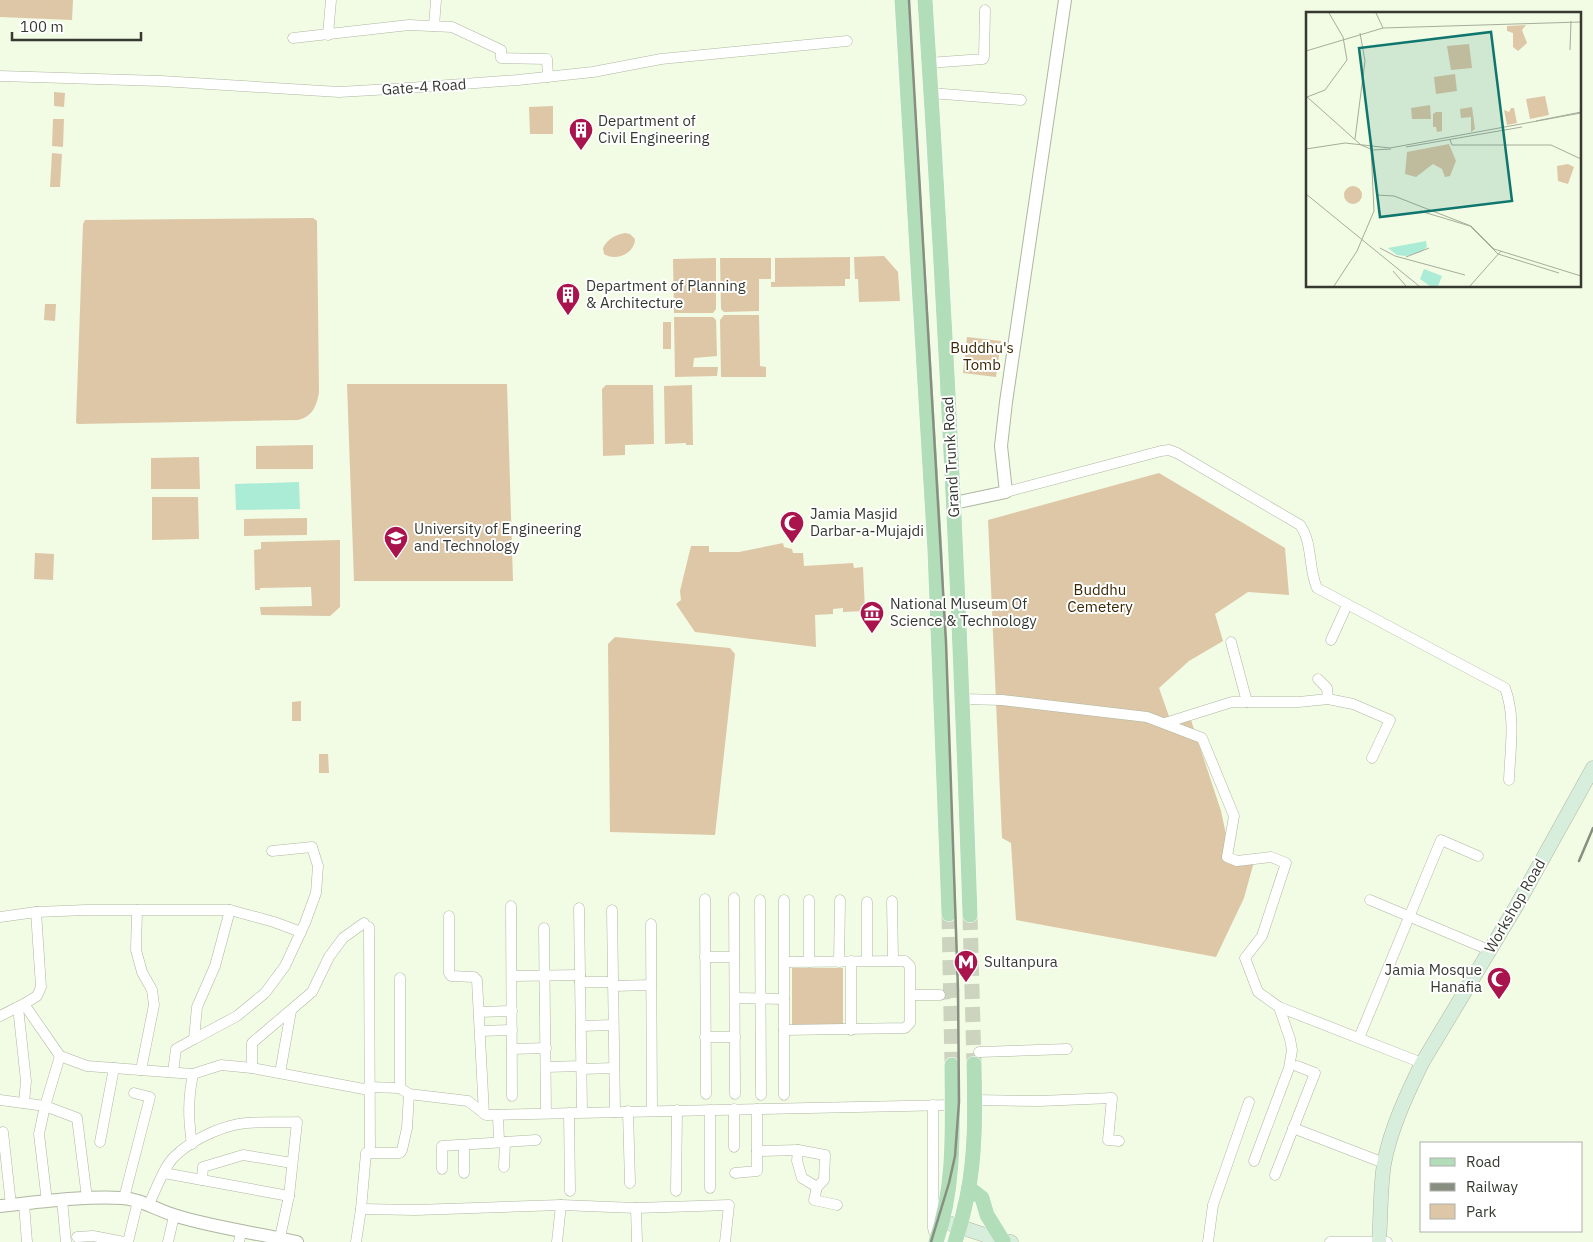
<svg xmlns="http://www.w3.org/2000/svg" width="1593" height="1242" font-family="'IBM Plex Sans',sans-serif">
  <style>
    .green { fill: #dec7a6 }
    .water { fill: #abecd7 }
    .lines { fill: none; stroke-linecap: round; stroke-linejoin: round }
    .minor-tunnel { stroke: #ccd4c0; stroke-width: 10; stroke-dasharray: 10 5; stroke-linecap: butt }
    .primary-tunnel { stroke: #ccd4c0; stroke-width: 15; stroke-dasharray: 15 8; stroke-linecap: butt }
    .minor-casing { stroke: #aeb7a1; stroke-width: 11 }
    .tertiary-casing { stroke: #aeb7a1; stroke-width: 14 }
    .secondary-casing { stroke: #aeb7a1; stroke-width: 15 }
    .primary-casing { stroke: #fff; stroke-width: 16 }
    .minor { stroke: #fff; stroke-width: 10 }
    .tertiary { stroke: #fff; stroke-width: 12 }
    .secondary { stroke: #d8eedc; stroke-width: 14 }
    .primary { stroke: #b1ddb9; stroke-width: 15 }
    .rail { stroke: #898f80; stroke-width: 2.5 }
    .labels { text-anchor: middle; stroke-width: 4; stroke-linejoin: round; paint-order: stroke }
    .street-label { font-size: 15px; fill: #353930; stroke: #fff }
    .poi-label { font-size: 15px; fill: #353930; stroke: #fff; text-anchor: start }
    .park-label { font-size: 15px; fill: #3a2500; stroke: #fff }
    .inset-road { fill: none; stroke: #a6ad9c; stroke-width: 1 }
    .view { fill: #0f766e; fill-opacity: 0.15; stroke: #0f766e; stroke-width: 2.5 }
    .inset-edge { fill: none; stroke: #353930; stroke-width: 2.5 }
  </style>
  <rect width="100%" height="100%" fill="#f2fbe4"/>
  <g class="green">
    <polygon points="0,0 73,0 72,20 0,17"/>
    <polygon points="54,92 65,93 64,107 54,106"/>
    <polygon points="553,106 553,134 530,134 529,107"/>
    <polygon points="53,119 64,119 63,147 52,146"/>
    <polygon points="52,153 62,154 60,187 50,187"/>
    <path d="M 313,218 L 317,221 L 317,224 L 319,392 C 317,406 312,417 298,420 L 78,424 L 76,423 L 83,224 L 85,220 Z"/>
    <path d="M 625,233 L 630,234 L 635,239 C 635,253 616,262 604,254 L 603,248 C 608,238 616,235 625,233 Z"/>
    <polygon points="884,256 898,272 900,301 859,302 858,279 855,279 854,257"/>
    <polygon points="850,257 850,279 845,279 845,286 771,287 771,282 775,282 775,258"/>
    <polygon points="716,258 716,309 713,313 674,313 673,259"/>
    <polygon points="720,258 771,258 771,279 759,279 759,311 724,312 721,309"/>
    <polygon points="45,304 56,304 55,321 44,320"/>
    <polygon points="724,315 759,315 760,366 766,367 766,377 721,377 720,320"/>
    <polygon points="674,317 713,317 716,320 717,356 694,358 693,367 718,367 717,376 675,377"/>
    <rect x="663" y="322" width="8" height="27"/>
    <polygon points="967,337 1001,341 996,377 963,373"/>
    <polygon points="347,384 507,384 513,581 354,581"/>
    <polygon points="606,385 653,385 654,444 625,445 625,455 603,456 602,389"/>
    <polygon points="692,385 693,445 686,445 686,443 665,444 664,386"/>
    <polygon points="313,445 313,469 256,469 256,446"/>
    <polygon points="199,457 200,489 151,489 151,458"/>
    <polygon points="1159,473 1285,548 1289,595 1248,592 1215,614 1223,641 1189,661 1159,688 1171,722 1190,717 1221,811 1231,858 1255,858 1244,898 1216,957 1016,920 1011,843 1002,838 988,520"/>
    <polygon points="152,497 198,497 199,539 152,540"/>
    <polygon points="307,518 307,535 244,536 244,519"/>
    <polygon points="340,540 340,607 330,616 261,615 260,607 312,606 311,587 260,588 260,590 255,590 254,550 261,549 261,542"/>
    <polygon points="783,543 784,547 792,549 793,553 803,553 804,566 853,563 854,568 863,567 865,611 843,612 843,608 833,609 833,614 815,615 816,647 695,632 676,604 681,600 680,591 691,546 709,546 709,552 739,552"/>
    <polygon points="35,553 54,554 53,580 34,579"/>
    <polygon points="615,637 730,648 735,654 715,835 610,832 608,644"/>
    <polygon points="301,701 301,721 292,721 292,702"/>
    <polygon points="319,754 328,754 329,773 319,773"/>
    <polygon points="792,968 843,968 843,1024 792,1025"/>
  </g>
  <polygon class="water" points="299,482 300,509 236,510 235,484"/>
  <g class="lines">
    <polyline class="minor-tunnel" points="940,995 951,994"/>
    <g class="primary-tunnel">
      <polyline points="949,914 952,1065"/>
      <polyline points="970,915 974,1064"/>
    </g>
    <defs>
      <g id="minor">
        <polyline points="434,26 436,0"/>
        <polyline points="328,35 331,0"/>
        <polyline points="293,38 409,25 452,27 501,50 501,58 547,59 548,77"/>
        <polyline points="928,63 983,59 984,57 985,10"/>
        <polyline points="0,76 161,81 339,92 408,88 518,80 593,72 661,59 847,41"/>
        <polyline points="930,93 1021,100"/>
        <path d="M 1006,492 L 1161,451 L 1169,450 L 1177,453 L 1300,525 C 1313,543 1308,568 1317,588 L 1505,688 C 1516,717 1510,750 1509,780"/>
        <polyline points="1331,640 1347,605"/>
        <polyline points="1231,642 1247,702"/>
        <polyline points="1318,679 1327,688 1328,699"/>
        <polyline points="963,699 1002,700 1147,717 1202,738 1234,816 1227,857 1237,861 1271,857 1286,863 1262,936 1245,958 1258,992 1279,1007 1422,1063"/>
        <polyline points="1165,723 1232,702 1299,702 1328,699 1353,704 1390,720 1372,758"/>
        <polyline points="734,898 735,1094"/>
        <polyline points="705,899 706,1094"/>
        <polyline points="760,900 761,1095"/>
        <polyline points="809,900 809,962"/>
        <polyline points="1370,900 1489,950"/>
        <polyline points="892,901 893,961"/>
        <polyline points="867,902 867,961"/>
        <polyline points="511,906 512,1096"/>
        <polyline points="579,908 582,1112"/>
        <polyline points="137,910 136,950 142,972 152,990 154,1005 141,1070"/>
        <polyline points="612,910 615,1112"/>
        <polyline points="449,916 449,973 451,976 474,977 477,980 484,1114"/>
        <polyline points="0,917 36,912 86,910 230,910 274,922 301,932"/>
        <polyline points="651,924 652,1111"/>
        <polyline points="369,927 370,1153"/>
        <polyline points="544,928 546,1113"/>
        <polyline points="705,957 734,957"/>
        <polyline points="839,962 840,900"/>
        <polyline points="512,976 580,975"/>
        <polyline points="400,978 400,1088 409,1094 468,1101 486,1115 952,1105"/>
        <polyline points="580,982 613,982"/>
        <polyline points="613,986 651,985"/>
        <polyline points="911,995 940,995"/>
        <polyline points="735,998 784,999"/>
        <polyline points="24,1004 37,996 41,987 36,912"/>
        <polyline points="18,1007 26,1081 24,1103"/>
        <polyline points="479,1012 512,1011"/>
        <polyline points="0,1016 24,1004 60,1056 87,1066 193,1074 221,1065 252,1068 369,1090"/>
        <polyline points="581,1026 613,1025"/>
        <polyline points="784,1030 905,1028 910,1023 910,966 905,961 785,962"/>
        <polyline points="851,1030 851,961"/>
        <polyline points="480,1031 512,1030"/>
        <polyline points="705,1037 735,1037"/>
        <polyline points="1359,1038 1441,840 1478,856"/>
        <polyline points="194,1039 237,1016 265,993 285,966 305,923 316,893 318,866 312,847 272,851"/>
        <polyline points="512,1049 546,1048"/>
        <polyline points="979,1052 1067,1049"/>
        <polyline points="546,1067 582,1066"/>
        <polyline points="252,1068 252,1043 312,992 329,957 343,938 364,923"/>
        <polyline points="582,1069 614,1068"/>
        <polyline points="173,1072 176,1049 194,1039 197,1007 215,966 230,910"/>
        <polyline points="280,1073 291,1011"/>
        <polyline points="368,1087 400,1088"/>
        <polyline points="784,1095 784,900"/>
        <polyline points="0,1100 45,1106 77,1118 87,1198"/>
        <polyline points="975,1100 1039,1101 1112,1098 1108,1140 1119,1141"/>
        <polyline points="933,1105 933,1228 936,1239"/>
        <polyline points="734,1109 734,1147"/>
        <polyline points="628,1111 630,1183"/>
        <polyline points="569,1113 570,1191"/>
        <polyline points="498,1115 499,1142"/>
        <polyline points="1293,1128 1384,1163"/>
        <polyline points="3,1132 11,1205"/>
        <polyline points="100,1142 114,1068"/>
        <path d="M 192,1144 C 188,1118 188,1099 193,1074"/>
        <polyline points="464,1145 464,1173"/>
        <polyline points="798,1150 825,1155 824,1180 817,1187"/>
        <polyline points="757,1151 798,1150 797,1161 802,1178 817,1187 814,1200 837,1205"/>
        <polyline points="1254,1161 1289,1068 1292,1050 1290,1039 1279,1007"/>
        <polyline points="504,1167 505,1142"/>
        <polyline points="442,1169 442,1146 536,1140"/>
        <polyline points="164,1173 289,1196"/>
        <polyline points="735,1173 757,1171 757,1109"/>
        <polyline points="1275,1175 1315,1073 1297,1066"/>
        <polyline points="202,1180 203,1167 243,1155 292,1163"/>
        <polyline points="710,1188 710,1110"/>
        <polyline points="676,1191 677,1110"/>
        <polyline points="124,1198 150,1097 134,1093"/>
        <polyline points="62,1200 66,1242"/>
        <polyline points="47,1202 39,1134 45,1106 60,1056"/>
        <polyline points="24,1204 27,1242"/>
        <path d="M 149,1204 C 156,1190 163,1168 174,1157 C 190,1141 217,1128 239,1124 C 257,1121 278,1123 297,1122 L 289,1196 L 279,1242"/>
        <polyline points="636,1208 637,1242"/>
        <polyline points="361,1209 416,1210 561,1205 636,1208 729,1205 725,1242"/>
        <polyline points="77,1237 93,1236 124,1242"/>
        <polyline points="128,1242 138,1201"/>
        <polyline points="168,1242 174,1216"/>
        <polyline points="239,1242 241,1231"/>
        <polyline points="356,1242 361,1209 366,1153 400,1153 402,1150 407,1128 409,1094"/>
        <polyline points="557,1242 561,1205"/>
        <polyline points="1208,1242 1213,1205 1249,1102"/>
        <polyline points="1330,1242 1387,1242"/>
      </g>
      <g id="tertiary">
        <polyline points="954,503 1006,492 1001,446 1006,402 1065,0"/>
        <path d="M 0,1206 C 40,1202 82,1196 122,1198 C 142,1199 158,1211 177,1216 C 216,1228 257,1233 297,1242"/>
      </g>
      <g id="secondary">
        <polyline points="942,1221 1003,1241 1011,1242"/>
        <path d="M 1379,1241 C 1381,1216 1380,1189 1384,1164 C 1390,1130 1407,1094 1422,1063 L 1517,905 L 1593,768"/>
      </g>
      <g id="primary">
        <polyline points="902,0 935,551 949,914"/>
        <path d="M 925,0 C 945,305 960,610 970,915"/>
        <polyline points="969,1188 982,1198 987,1215 1003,1241"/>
        <path d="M 936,1242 C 956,1185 952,1124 952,1065"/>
        <path d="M 955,1242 C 960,1227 964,1212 967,1197 C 976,1154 975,1108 974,1064"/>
      </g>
    </defs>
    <use href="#minor" class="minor-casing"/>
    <use href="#tertiary" class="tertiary-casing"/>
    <use href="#secondary" class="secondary-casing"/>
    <use href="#primary" class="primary-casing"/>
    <use href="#minor" class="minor"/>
    <use href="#tertiary" class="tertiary"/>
    <use href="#secondary" class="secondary"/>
    <use href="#primary" class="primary"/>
    <g class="rail">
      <polyline points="909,0 946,642 958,989 959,1102 955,1156 949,1183 931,1242"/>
      <polyline points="1579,861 1593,828"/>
    </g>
  </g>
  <defs>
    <symbol id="building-pin" viewBox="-11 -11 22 30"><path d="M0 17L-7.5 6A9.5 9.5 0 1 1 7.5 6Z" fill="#a8144b" stroke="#fff"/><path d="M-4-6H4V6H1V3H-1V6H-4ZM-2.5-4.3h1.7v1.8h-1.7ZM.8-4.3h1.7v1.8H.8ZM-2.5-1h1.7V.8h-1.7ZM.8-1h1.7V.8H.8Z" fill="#fff"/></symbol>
    <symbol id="mosque-pin" viewBox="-11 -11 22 30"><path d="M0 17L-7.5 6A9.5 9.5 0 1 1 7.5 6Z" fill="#a8144b" stroke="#fff"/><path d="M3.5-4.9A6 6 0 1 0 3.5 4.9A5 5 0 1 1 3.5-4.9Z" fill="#fff"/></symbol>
    <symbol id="university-pin" viewBox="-11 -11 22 30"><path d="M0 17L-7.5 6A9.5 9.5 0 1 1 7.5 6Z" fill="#a8144b" stroke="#fff"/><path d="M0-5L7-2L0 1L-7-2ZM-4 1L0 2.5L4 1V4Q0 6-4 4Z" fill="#fff"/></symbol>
    <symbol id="museum-pin" viewBox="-11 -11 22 30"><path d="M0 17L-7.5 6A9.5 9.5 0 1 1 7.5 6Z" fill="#a8144b" stroke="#fff"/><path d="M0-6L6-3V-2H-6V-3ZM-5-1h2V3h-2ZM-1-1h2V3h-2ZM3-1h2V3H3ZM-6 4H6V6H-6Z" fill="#fff"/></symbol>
    <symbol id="metro-pin" viewBox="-11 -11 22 30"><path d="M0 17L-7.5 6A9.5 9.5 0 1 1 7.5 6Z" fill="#a8144b" stroke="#fff"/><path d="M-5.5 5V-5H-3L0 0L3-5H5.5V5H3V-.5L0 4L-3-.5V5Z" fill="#fff"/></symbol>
  </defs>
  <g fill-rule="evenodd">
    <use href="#building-pin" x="567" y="116" width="28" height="38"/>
    <use href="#building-pin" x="554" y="281" width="28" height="38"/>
    <use href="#mosque-pin" x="778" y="509" width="28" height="38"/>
    <use href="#university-pin" x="382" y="524" width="28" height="38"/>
    <use href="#museum-pin" x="858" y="599" width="28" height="38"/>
    <use href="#metro-pin" x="952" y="948" width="28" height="38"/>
    <use href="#mosque-pin" x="1485" y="965" width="28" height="38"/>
  </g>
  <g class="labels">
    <g class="street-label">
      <text transform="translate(424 87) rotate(-4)" y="5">Gate-4 Road</text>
      <text transform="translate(951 457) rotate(-93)" y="5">Grand Trunk Road</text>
      <text transform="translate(1515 906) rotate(-60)" y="5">Workshop Road</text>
    </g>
    <g class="poi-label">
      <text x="598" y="126">Department of<tspan x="598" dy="17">Civil Engineering</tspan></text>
      <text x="586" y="291">Department of Planning<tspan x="586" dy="17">&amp; Architecture</tspan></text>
      <text x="810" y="519">Jamia Masjid<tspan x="810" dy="17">Darbar-a-Mujajdi</tspan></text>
      <text x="414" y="534">University of Engineering<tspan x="414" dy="17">and Technology</tspan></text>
      <text x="890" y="609">National Museum Of<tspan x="890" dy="17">Science &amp; Technology</tspan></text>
      <text x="984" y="967">Sultanpura</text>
      <text x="1482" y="975" text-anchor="end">Jamia Mosque<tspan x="1482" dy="17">Hanafia</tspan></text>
    </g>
    <g class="park-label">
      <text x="982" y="353">Buddhu's<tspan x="982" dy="17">Tomb</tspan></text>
      <text x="1100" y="595">Buddhu<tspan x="1100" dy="17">Cemetery</tspan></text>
    </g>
  </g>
  <g transform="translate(1306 12)">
    <rect width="275" height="275" fill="#f2fbe4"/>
    <path d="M 220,13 L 216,18 L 221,31 L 212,39 L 207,35 L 207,21 L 201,19 L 201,14 ZM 163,32 L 166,56 L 145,58 L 141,34 ZM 149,62 L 151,79 L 130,82 L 128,65 ZM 239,84 L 243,103 L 224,107 L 220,87 ZM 124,93 L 125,107 L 106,107 L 105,96 ZM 166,95 L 169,117 L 165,120 L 165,105 L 155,106 L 154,97 ZM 205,96 L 208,96 L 211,111 L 201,113 L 198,98 L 203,100 ZM 130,100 L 136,100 L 136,119 L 131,120 L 130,115 L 127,115 L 127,102 ZM 143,132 L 150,149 L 144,164 L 139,165 L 136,157 L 127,152 L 110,165 L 99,162 L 101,140 ZM 262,152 L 268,155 L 262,172 L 252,169 L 251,154 ZM38 183a9 9 0 1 1 18 0a9 9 0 1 1-18 0Z" fill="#dec7a6"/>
    <path d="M 120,229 L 121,235 L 115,240 L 100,244 L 91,243 L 82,236 ZM 118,257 L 136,264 L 132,274 L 124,274 L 114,267 Z" fill="#abecd7"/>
    <path class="inset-road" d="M 70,1 L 77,16M 264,38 L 265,9M 0,39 L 77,16 L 275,10M 0,84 L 55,133 L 67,138 L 85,137M 1,85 L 19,78 L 41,48 L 37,25 L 23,1M 230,109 L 275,100M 49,127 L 59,49 L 54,21M 144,128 L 146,133 L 245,133 L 275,147M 100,135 L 216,115M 0,137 L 39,131 L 84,136 L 275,101M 0,182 L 113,274M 71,183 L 88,184 L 165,214 L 188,237 L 275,264M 114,199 L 164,214 L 192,242 L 253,261M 74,236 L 89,244 L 159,263M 100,245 L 123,236M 87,259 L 100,274M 28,274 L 51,239 L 68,199 L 65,136M 164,274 L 195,239"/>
    <path class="view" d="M 185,20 L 206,189 L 74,205 L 53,36 Z"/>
    <rect width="275" height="275" class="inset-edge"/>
  </g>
  <rect x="1420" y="1142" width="162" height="90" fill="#ffffff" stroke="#aeb0ac"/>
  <rect x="1430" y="1158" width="25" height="8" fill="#b1ddb9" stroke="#aeb0ac"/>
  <text x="1466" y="1167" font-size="15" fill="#353930">Road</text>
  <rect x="1430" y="1183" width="25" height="8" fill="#898f80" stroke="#aeb0ac"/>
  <text x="1466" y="1192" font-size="15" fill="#353930">Railway</text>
  <rect x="1430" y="1204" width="25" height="15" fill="#dec7a6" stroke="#aeb0ac"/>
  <text x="1466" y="1217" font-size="15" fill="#353930">Park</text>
  <path d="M12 32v8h129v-8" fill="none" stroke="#353930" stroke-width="2.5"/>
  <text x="20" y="32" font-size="15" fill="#353930" stroke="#ffffff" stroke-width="4" paint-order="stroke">100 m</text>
</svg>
